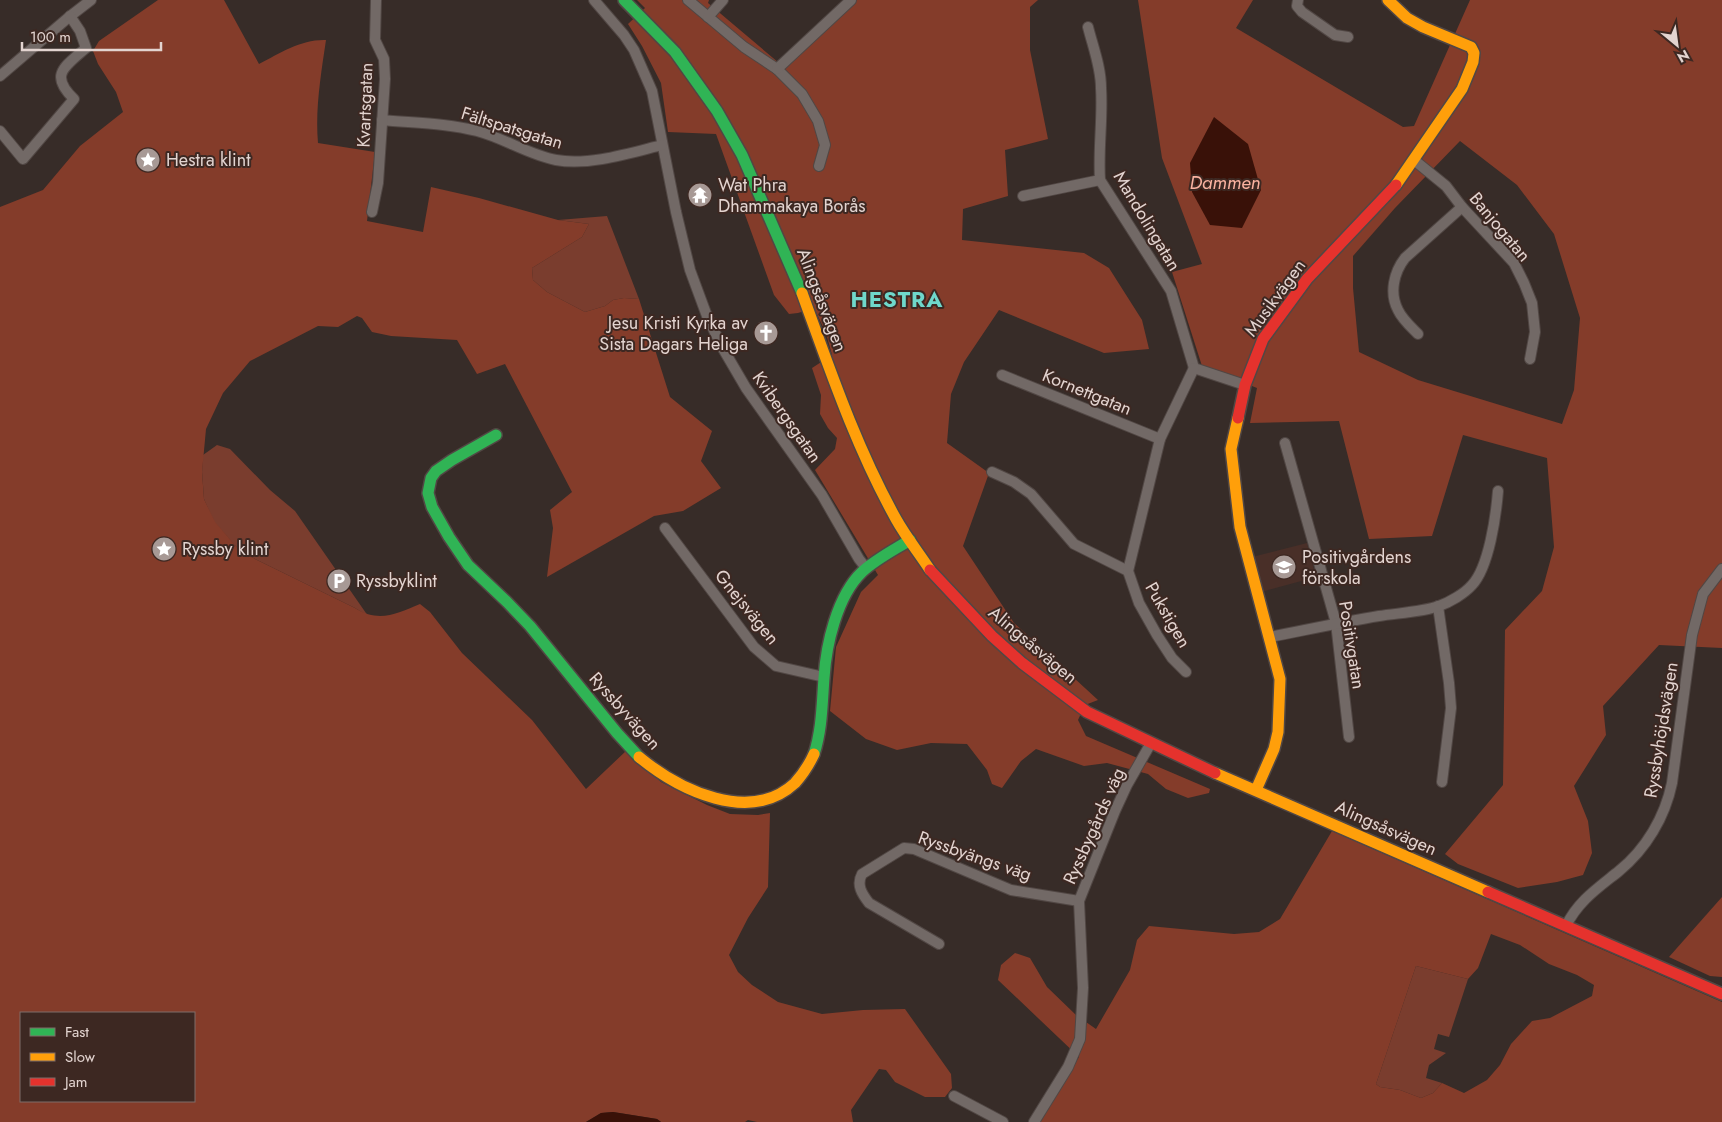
<svg xmlns="http://www.w3.org/2000/svg" width="1722" height="1122" font-family="Jost,sans-serif">
  <style>
    .built { fill: #492f28 }
    .green { fill: #7a3d2e }
    .forest { fill: #843c2a; fill-rule: evenodd }
    .water { fill: #391108 }
    .lines { fill: none; stroke-linecap: round; stroke-linejoin: round }
    .street-casing { stroke: #514744; stroke-width: 12 }
    .fast-casing { stroke: #514744; stroke-width: 14 }
    .slow-casing { stroke: #514744; stroke-width: 14 }
    .jam-casing { stroke: #514744; stroke-width: 14 }
    .street { stroke: #726966; stroke-width: 10 }
    .fast { stroke: #30b455; stroke-width: 11 }
    .slow { stroke: #ff9f0a; stroke-width: 11 }
    .jam { stroke: #e5322d; stroke-width: 11 }
    .labels { text-anchor: middle; stroke-width: 4; stroke-linejoin: round; paint-order: stroke }
    .street-label { font-size: 18px; fill: #e3d4d0; stroke: #3d2822 }
    .poi-label { font-size: 18px; fill: #e3d4d0; stroke: #3d2822; text-anchor: start }
    .water-label { font-size: 19px; font-style: italic; fill: #fab2a0; stroke: #3d2822 }
    .district-label { font-size: 22px; font-weight: bold; letter-spacing: 1px; fill: #6fd8cb; stroke: #3d2822 }
  </style>
  <rect width="100%" height="100%" fill="#372c28"/>
  <polygon class="built" points="1307,543 1316,577 1261,592 1252,557"/>
  <g class="green">
    <polygon points="607,216 639,299 624,298 613,300 605,306 585,312 547,292 533,280 532,268 582,237 589,224 558,220"/>
    <polygon points="217,445 230,449 270,490 295,511 368,616 355,608 241,552 214,522 204,499 202,472 203,455"/>
    <polygon points="1416,966 1468,979 1449,1037 1438,1034 1434,1049 1446,1053 1429,1065 1426,1078 1442,1083 1433,1093 1421,1098 1400,1090 1380,1087 1376,1084"/>
  </g>
  <g class="forest">
    <path d="M 158,0 L 224,0 L 259,64 C 280,53 302,39 326,40 C 321,74 315,109 318,143 L 375,152 L 367,221 L 423,232 L 431,187 L 479,198 L 558,220 L 589,224 L 582,237 L 532,268 L 533,280 L 547,292 L 585,312 L 605,306 L 613,300 L 624,298 L 639,299 L 670,397 L 712,431 L 701,461 L 721,488 L 683,511 L 654,516 L 547,577 L 553,528 L 550,510 L 572,492 L 505,364 L 477,374 L 457,340 L 391,336 L 372,332 L 362,318 L 357,316 L 338,327 L 318,326 L 250,361 L 223,393 L 206,429 L 202,472 L 204,499 L 215,522 L 241,552 L 355,608 C 379,623 396,614 420,604 L 430,612 L 462,653 L 532,720 L 586,789 L 627,750 L 661,782 L 707,805 L 730,814 L 758,815 L 770,813 L 768,887 L 748,918 L 729,955 L 738,972 L 752,985 L 778,1002 L 822,1014 L 863,1010 L 905,1009 L 951,1074 L 952,1088 L 945,1097 L 925,1097 L 895,1082 L 886,1070 L 879,1069 L 851,1110 L 853,1122 L 757,1122 L 748,1120 L 745,1122 L 661,1122 L 657,1119 L 613,1112 L 601,1113 L 586,1122 L 0,1122 L 0,207 L 43,190 L 80,146 L 123,112 L 116,92 L 98,64 L 93,51 L 99,41 ZM 21,1013 L 194,1013 L 194,1101 L 21,1101 Z"/>
    <polygon points="637,0 709,0 708,3 779,63 845,0 1038,0 1030,7 1030,50 1048,139 1005,150 1008,196 963,209 962,240 1084,253 1109,268 1142,320 1149,349 1104,353 999,310 964,362 951,394 947,443 989,473 963,546 1014,623 1098,700 1085,705 1078,720 1086,736 1210,789 1209,793 1188,798 1166,789 1148,774 1107,763 1084,766 1036,749 1021,761 1002,788 992,784 987,770 967,744 931,743 897,750 866,739 830,711 836,647 861,592 878,575 815,470 835,449 837,438 828,428 820,414 821,395 812,368 832,355 826,333 814,308 798,313 789,314 774,295 716,134 668,132 661,83 642,46 628,24 645,8"/>
    <path d="M 1138,0 L 1253,0 L 1236,28 L 1403,127 L 1414,126 L 1470,0 L 1722,0 L 1722,648 L 1659,645 L 1603,706 L 1606,735 L 1574,786 L 1588,821 L 1592,853 L 1583,875 L 1557,882 L 1518,888 L 1458,864 L 1445,854 L 1503,785 L 1505,630 L 1542,591 L 1554,547 L 1547,458 L 1463,435 L 1432,536 L 1369,539 L 1339,421 L 1250,423 L 1257,388 L 1202,366 L 1172,272 L 1202,264 L 1162,158 ZM 1460,141 L 1517,185 L 1554,234 L 1580,318 L 1574,390 L 1562,424 L 1418,380 L 1359,352 L 1353,288 L 1353,256 L 1395,208 Z"/>
    <path d="M 1332,831 L 1722,1002 L 1722,1122 L 1040,1122 L 1079,1057 L 998,980 L 1001,965 L 1015,953 L 1030,958 L 1047,987 L 1076,1015 L 1096,1029 L 1130,970 L 1137,940 L 1149,926 L 1234,934 L 1259,932 L 1280,919 ZM 1491,934 L 1520,945 L 1549,964 L 1577,975 L 1594,985 L 1592,996 L 1550,1018 L 1532,1021 L 1511,1044 L 1500,1065 L 1487,1080 L 1464,1093 L 1442,1083 L 1433,1093 L 1421,1098 L 1400,1090 L 1380,1087 L 1376,1084 L 1416,966 L 1468,979 L 1478,968 Z"/>
    <polygon points="1722,897 1722,977 1710,976 1669,957"/>
  </g>
  <g class="water">
    <polygon points="1214,117 1248,144 1261,190 1242,228 1210,225 1192,192 1190,163"/>
    <polygon points="613,1112 657,1119 661,1122 586,1122 601,1113"/>
  </g>
  <g class="lines">
    <defs>
      <g id="street">
        <polyline points="594,0 624,35 634,50 652,91 676,212 690,270 707,316 722,347 746,388 822,495 859,559 866,568"/>
        <polyline points="688,0 744,47 777,69 802,94 818,121 825,145 819,166"/>
        <polyline points="1298,0 1297,6 1302,12 1335,35 1348,37"/>
        <polyline points="708,17 723,0"/>
        <path d="M 1088,27 C 1093,47 1101,67 1101,88 C 1103,118 1098,149 1100,180 L 1171,291 L 1194,368 L 1245,385"/>
        <polyline points="777,69 851,0"/>
        <polyline points="0,76 69,17 91,0"/>
        <path d="M 382,120 C 414,123 447,123 477,131 C 504,138 529,155 556,160 C 589,166 630,153 662,145"/>
        <path d="M 0,131 L 23,159 L 74,99 C 49,75 64,67 86,48 L 80,31 L 70,16"/>
        <polyline points="1414,160 1446,186 1462,207 1514,263 1524,283 1532,303 1535,332 1530,359"/>
        <polyline points="1023,196 1100,180"/>
        <polyline points="372,212 378,183 385,79 384,59 375,40 376,0"/>
        <path d="M 1418,334 C 1411,327 1402,319 1398,310 C 1389,293 1394,272 1405,258 L 1462,207"/>
        <polyline points="1002,375 1160,439"/>
        <polyline points="1285,443 1336,623 1349,737"/>
        <polyline points="992,472 1014,482 1031,494 1074,544 1128,571"/>
        <polyline points="665,528 754,647 776,666 824,677"/>
        <polyline points="1438,606 1449,683 1451,708 1442,782"/>
        <path d="M 1270,637 C 1306,630 1342,622 1379,616 C 1398,613 1422,612 1439,606 C 1450,602 1464,594 1472,585 C 1489,567 1496,516 1498,491"/>
        <polyline points="1186,672 1172,658 1157,635 1139,603 1128,571 1160,439 1194,368"/>
        <path d="M 1566,926 C 1578,901 1598,888 1619,871 C 1646,849 1665,817 1672,783 L 1692,635 L 1703,594 L 1722,569"/>
        <path d="M 939,944 L 869,903 C 862,894 856,885 862,874 L 904,848 L 914,849 L 1011,890 L 1079,901"/>
        <polyline points="954,1096 1003,1122"/>
        <polyline points="1034,1122 1068,1067 1080,1039 1083,988 1079,901 1115,811 1127,785 1151,743"/>
      </g>
      <g id="fast">
        <polyline points="624,0 675,52 717,111 742,155 802,293"/>
        <polyline points="496,435 452,460 436,471 431,478 428,493 432,507 449,537 468,565 507,602 530,626 617,733 639,757"/>
        <path d="M 814,754 C 822,730 822,704 824,678 C 826,645 837,596 862,572 C 876,559 894,550 910,540"/>
      </g>
      <g id="slow">
        <polyline points="1388,0 1407,18 1423,27 1471,47 1474,53 1473,62 1462,89 1396,185"/>
        <path d="M 802,293 C 830,370 856,447 896,519 C 906,537 919,553 930,570"/>
        <polyline points="1238,418 1231,449 1240,527 1280,679 1278,732 1274,749 1256,790"/>
        <path d="M 639,757 C 679,790 750,825 795,783 C 803,774 809,765 814,754"/>
        <polyline points="1215,773 1488,892"/>
      </g>
      <g id="jam">
        <polyline points="1238,418 1245,385 1263,339 1307,279 1396,185"/>
        <polyline points="930,570 992,636 1022,663 1087,712 1215,773"/>
        <polyline points="1488,892 1722,994"/>
      </g>
    </defs>
    <use href="#street" class="street-casing"/>
    <use href="#fast" class="fast-casing"/>
    <use href="#slow" class="slow-casing"/>
    <use href="#jam" class="jam-casing"/>
    <use href="#street" class="street"/>
    <use href="#fast" class="fast"/>
    <use href="#slow" class="slow"/>
    <use href="#jam" class="jam"/>
  </g>
  <defs>
    <symbol id="sight-disc" viewBox="-11 -11 22 22"><circle r="9.5" fill="#a79995" stroke="#3d2822"/><path d="M0-6L1.8-2.2L6-1.7L2.9 1.2L3.7 5.4L0 3.3L-3.7 5.4L-2.9 1.2L-6-1.7L-1.8-2.2Z" fill="#fff"/></symbol>
    <symbol id="temple-disc" viewBox="-11 -11 22 22"><circle r="9.5" fill="#a79995" stroke="#3d2822"/><path d="M0-6L5-2H3V0L6.5 2.5H4V6H1.5V3h-3V6H-4V2.5H-6.5L-3 0V-2H-5Z" fill="#fff"/></symbol>
    <symbol id="church-disc" viewBox="-11 -11 22 22"><circle r="9.5" fill="#a79995" stroke="#3d2822"/><path d="M-1.2-6h2.4v3.5h3.3v2.4h-3.3V6h-2.4V-.1h-3.3v-2.4h3.3Z" fill="#fff"/></symbol>
    <symbol id="school-disc" viewBox="-11 -11 22 22"><circle r="9.5" fill="#a79995" stroke="#3d2822"/><path d="M0-5L7-2L0 1L-7-2ZM-4 1L0 2.5L4 1V4Q0 6-4 4Z" fill="#fff"/></symbol>
    <symbol id="parking-disc" viewBox="-11 -11 22 22"><circle r="9.5" fill="#a79995" stroke="#3d2822"/><path d="M-3.5-5.5H1a3.5 3.5 0 0 1 0 7H-1V5.5H-3.5ZM-1-3.4V-.6H.8a1.4 1.4 0 0 0 0-2.8Z" fill="#fff"/></symbol>
  </defs>
  <g fill-rule="evenodd">
    <use href="#sight-disc" x="134" y="146" width="28" height="28"/>
    <use href="#temple-disc" x="686" y="181" width="28" height="28"/>
    <use href="#church-disc" x="752" y="319" width="28" height="28"/>
    <use href="#sight-disc" x="150" y="535" width="28" height="28"/>
    <use href="#school-disc" x="1270" y="553" width="28" height="28"/>
    <use href="#parking-disc" x="325" y="567" width="28" height="28"/>
  </g>
  <g class="labels">
    <g class="street-label">
      <text transform="translate(365 105) rotate(-88)" y="6">Kvartsgatan</text>
      <text transform="translate(512 128) rotate(17)" y="6">Fältspatsgatan</text>
      <text transform="translate(1147 221) rotate(59)" y="6">Mandolingatan</text>
      <text transform="translate(1500 227) rotate(50)" y="6">Banjogatan</text>
      <text transform="translate(1275 298) rotate(-54)" y="6">Musikvägen</text>
      <text transform="translate(822 300) rotate(69)" y="6">Alingsåsvägen</text>
      <text transform="translate(1087 392) rotate(22)" y="6">Kornettgatan</text>
      <text transform="translate(787 417) rotate(55)" y="6">Kvibergsgatan</text>
      <text transform="translate(747 607) rotate(51)" y="6">Gnejsvägen</text>
      <text transform="translate(1168 615) rotate(60)" y="6">Pukstigen</text>
      <text transform="translate(1033 645) rotate(40)" y="6">Alingsåsvägen</text>
      <text transform="translate(1352 645) rotate(81)" y="6">Positivgatan</text>
      <text transform="translate(625 711) rotate(48)" y="6">Ryssbyvägen</text>
      <text transform="translate(1661 730) rotate(-81)" y="6">Ryssbyhöjdsvägen</text>
      <text transform="translate(1094 826) rotate(-66)" y="6">Ryssbygårds väg</text>
      <text transform="translate(1386 828) rotate(24)" y="6">Alingsåsvägen</text>
      <text transform="translate(975 856) rotate(19)" y="6">Ryssbyängs väg</text>
    </g>
    <g class="poi-label">
      <text x="166" y="166">Hestra klint</text>
      <text x="718" y="191">Wat Phra<tspan x="718" dy="21">Dhammakaya Borås</tspan></text>
      <text x="748" y="329" text-anchor="end">Jesu Kristi Kyrka av<tspan x="748" dy="21">Sista Dagars Heliga</tspan></text>
      <text x="182" y="555">Ryssby klint</text>
      <text x="1302" y="563">Positivgårdens<tspan x="1302" dy="21">förskola</tspan></text>
      <text x="356" y="587">Ryssbyklint</text>
    </g>
    <g class="water-label">
      <text x="1225" y="189">Dammen</text>
    </g>
    <g class="district-label">
      <text x="897" y="307">HESTRA</text>
    </g>
  </g>
  <rect x="20" y="1012" width="175" height="90" fill="#3d2822" stroke="#7f6d68"/>
  <rect x="30" y="1028" width="25" height="8" fill="#30b455" stroke="#7f6d68"/>
  <text x="65" y="1037" font-size="15" fill="#e3d4d0">Fast</text>
  <rect x="30" y="1053" width="25" height="8" fill="#ff9f0a" stroke="#7f6d68"/>
  <text x="65" y="1062" font-size="15" fill="#e3d4d0">Slow</text>
  <rect x="30" y="1078" width="25" height="8" fill="#e5322d" stroke="#7f6d68"/>
  <text x="65" y="1087" font-size="15" fill="#e3d4d0">Jam</text>
  <g transform="translate(1677 45) rotate(151)" stroke="#3d2822" stroke-width="4" paint-order="stroke">
  <path d="M0-4L9 19L0 12L-9 19Z" fill="#e3d4d0"/>
  <text y="-8" font-size="14" font-weight="bold" text-anchor="middle" fill="#e3d4d0">N</text>
  </g>
  <path d="M22 42v8h139v-8" fill="none" stroke="#e3d4d0" stroke-width="2.5"/>
  <text x="30" y="42" font-size="15" fill="#e3d4d0" stroke="#3d2822" stroke-width="4" paint-order="stroke">100 m</text>
</svg>
